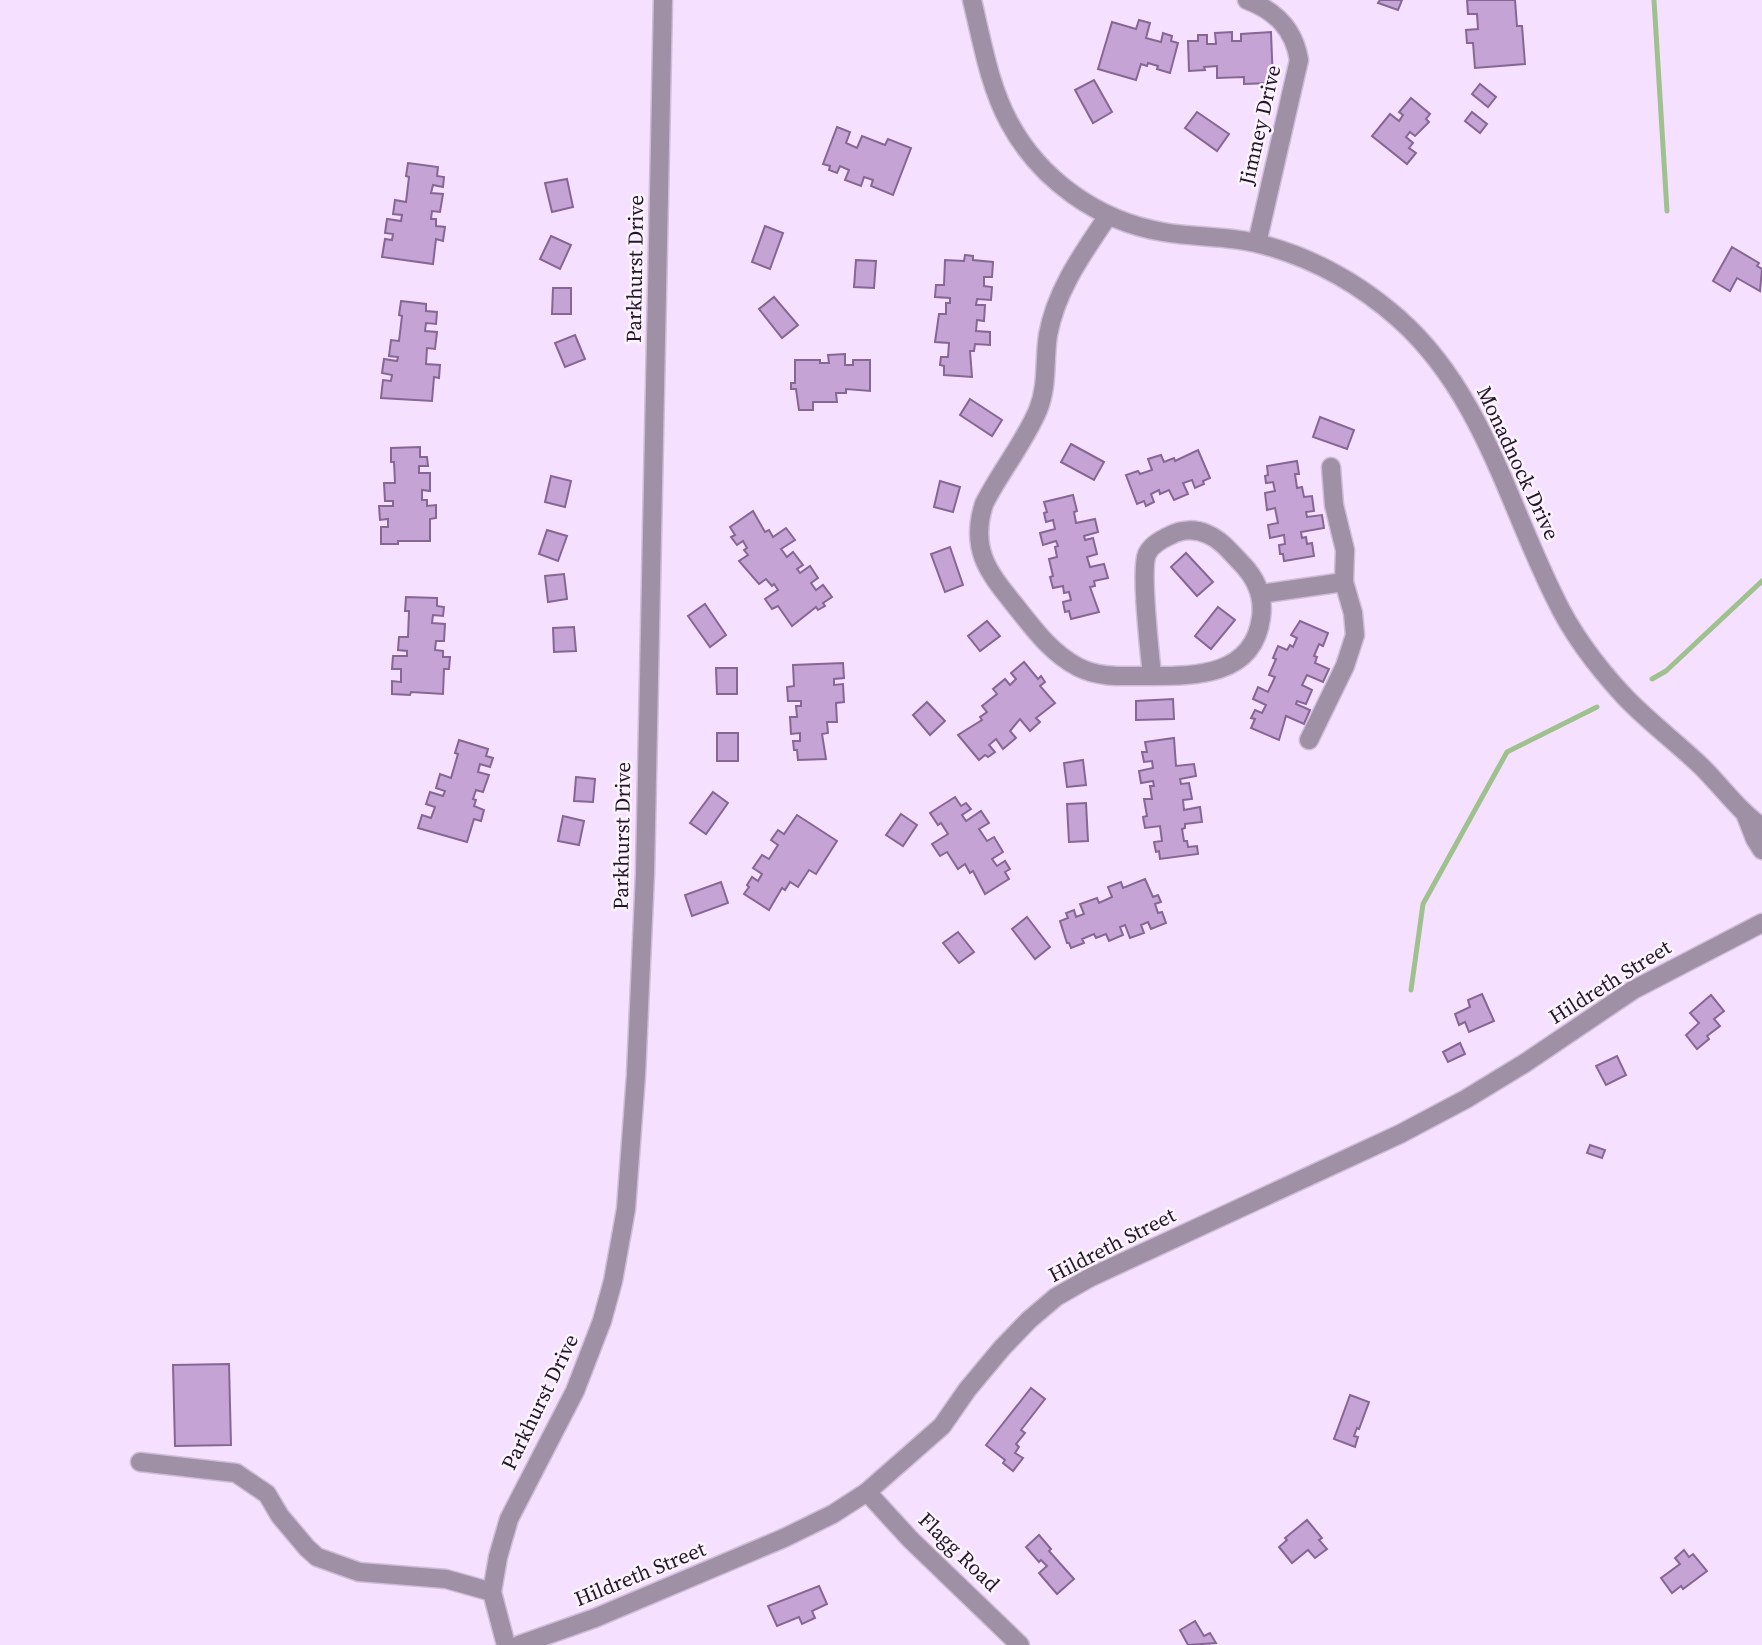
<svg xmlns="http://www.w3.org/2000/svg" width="1762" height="1645" font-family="'Source Serif 4',serif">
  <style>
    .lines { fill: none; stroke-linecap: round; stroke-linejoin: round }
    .stream { stroke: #9ec18e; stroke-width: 5 }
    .building { fill: #c5a3d4; stroke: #866694; stroke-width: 2 }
    .minor-casing { stroke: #d0bcd8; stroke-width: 21 }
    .minor { stroke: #9f90a5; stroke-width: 18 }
    .labels { text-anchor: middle; stroke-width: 5; stroke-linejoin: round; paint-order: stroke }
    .street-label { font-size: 21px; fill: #231628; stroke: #fbf4fe }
  </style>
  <rect width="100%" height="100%" fill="#f6e0ff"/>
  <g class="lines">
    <g class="stream">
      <polyline points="1654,0 1667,211"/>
      <polyline points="1652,679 1666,671 1762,581"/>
      <polyline points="1411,990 1423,904 1507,752 1597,707"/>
    </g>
  </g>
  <g class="building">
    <polygon points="1380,0 1402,0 1398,10 1378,3"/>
    <polygon points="1467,0 1515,0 1517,26 1522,26 1525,64 1475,68 1473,43 1467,43 1466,30 1478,29 1477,14 1468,14"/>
    <polygon points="1139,20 1150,23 1146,38 1161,42 1163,33 1172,36 1171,41 1178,43 1170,73 1157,69 1158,66 1148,63 1147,66 1141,64 1136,80 1098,69 1112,22 1136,29"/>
    <polygon points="1232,32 1232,41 1241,41 1241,34 1271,32 1273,83 1244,84 1244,77 1217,78 1217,66 1204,67 1205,70 1189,71 1188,41 1198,41 1198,35 1207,35 1207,44 1216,44 1215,33"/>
    <polygon points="1094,80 1112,112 1093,123 1075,90"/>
    <polygon points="1480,84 1496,97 1488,107 1472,94"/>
    <polygon points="1411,98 1430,114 1426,119 1429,122 1415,136 1410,132 1406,137 1413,143 1409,148 1416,153 1407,164 1372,136 1390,114 1399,121 1403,115 1399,112"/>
    <polygon points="1197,112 1229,134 1217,151 1185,128"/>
    <polygon points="1472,112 1487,124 1480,133 1465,121"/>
    <polygon points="837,127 850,132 846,143 857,148 862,136 885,145 888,139 911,148 893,195 871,186 873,180 864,177 861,186 845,180 849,170 840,166 837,173 829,170 830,166 823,164"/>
    <polygon points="408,163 438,167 437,176 444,177 443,187 433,185 431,193 443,194 440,212 432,211 431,219 436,219 436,226 445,227 443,241 436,239 433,264 382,257 385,239 392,240 393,234 385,233 387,219 401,221 402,215 393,214 395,200 406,202 409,177 406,176"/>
    <polygon points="567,179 573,207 552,212 545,183"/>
    <polygon points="765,226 783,233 770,269 752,262"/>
    <polygon points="551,236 571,245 560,269 540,259"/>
    <polygon points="1732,247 1759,263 1757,266 1762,269 1760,291 1737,278 1730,291 1713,281"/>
    <polygon points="965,255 973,256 973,260 993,262 992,277 984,277 984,286 992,287 991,300 977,299 976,305 985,305 984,321 977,320 976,331 990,332 990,345 975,344 974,351 970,351 972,377 944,375 944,366 940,365 941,357 948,357 949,343 935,342 939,314 946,314 946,303 950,303 950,298 935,297 936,285 944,285 945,260 964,261"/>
    <polygon points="856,260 876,261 874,288 854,287"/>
    <polygon points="553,288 571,288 571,314 552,314"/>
    <polygon points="774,297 798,325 782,338 759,309"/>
    <polygon points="401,301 426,304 426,311 437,312 436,324 426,323 425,331 437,332 435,349 427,348 426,364 440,365 439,378 434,377 432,401 381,398 383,380 391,381 392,375 382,373 384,359 397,361 398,357 389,356 391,340 399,341 402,316 399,315"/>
    <polygon points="575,335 585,359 565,367 555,343"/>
    <polygon points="845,354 845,365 853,365 853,360 870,360 870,391 846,389 846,393 836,393 837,402 813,402 813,410 799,410 796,389 791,389 791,383 795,383 795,360 820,360 820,363 829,363 828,355"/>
    <polygon points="970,399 1002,420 992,436 960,415"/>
    <polygon points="1320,417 1354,430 1347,449 1313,437"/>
    <polygon points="1071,444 1104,462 1094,480 1061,462"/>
    <polygon points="420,447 420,457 427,457 428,466 419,466 419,473 430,473 430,491 422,490 422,500 427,500 427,506 436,505 436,518 430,519 430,541 398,541 398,544 381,544 381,527 388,527 388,519 380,520 379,506 393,506 393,501 385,501 384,483 395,483 394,462 391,462 391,448"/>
    <polygon points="1198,450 1210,478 1203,481 1204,484 1195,488 1192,480 1183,483 1188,494 1174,500 1169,490 1160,494 1159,490 1151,494 1154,502 1146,506 1144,501 1137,504 1126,475 1138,471 1140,474 1152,470 1148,459 1161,455 1164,462 1174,458 1175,461"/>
    <polygon points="1297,461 1299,474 1295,474 1297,488 1302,487 1304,497 1312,496 1314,511 1306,512 1307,517 1322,515 1324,528 1301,532 1302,538 1306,537 1307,544 1312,543 1314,556 1284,561 1283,554 1280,554 1279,545 1285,544 1284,535 1270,538 1268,525 1278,523 1275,508 1267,510 1265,493 1275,491 1273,482 1266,483 1265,476 1268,475 1267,466"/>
    <polygon points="551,476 571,481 565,507 545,502"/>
    <polygon points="940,481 960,487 953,512 934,507"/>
    <polygon points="1073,495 1077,511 1074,512 1076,523 1095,519 1098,532 1084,536 1085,540 1093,538 1097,554 1087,557 1090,567 1104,564 1108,578 1094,581 1095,586 1090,587 1099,612 1071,619 1069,611 1065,612 1063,602 1071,600 1069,592 1064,593 1063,586 1053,588 1050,577 1053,576 1049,559 1057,557 1055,547 1058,546 1056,541 1043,545 1040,533 1055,529 1053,520 1046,522 1044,513 1047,512 1044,502"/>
    <polygon points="753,511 765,532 769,530 773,537 786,528 795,540 781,549 787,557 793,552 803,565 797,569 800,573 810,566 818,578 811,583 816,590 823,585 832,597 823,603 825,606 818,610 816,607 792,626 778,606 772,609 765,599 778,590 774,584 772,586 766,579 759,584 739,561 748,555 744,550 747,548 743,541 737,545 731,537 735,535 730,527"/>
    <polygon points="547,530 567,536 558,561 539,554"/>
    <polygon points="950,547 963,585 945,592 931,554"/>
    <polygon points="1186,553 1213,582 1197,596 1171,567"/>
    <polygon points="564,574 567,599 548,602 545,576"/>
    <polygon points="406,597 437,598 437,606 444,607 443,616 433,615 432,623 445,624 444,641 436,641 435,650 443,651 443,657 450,657 449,669 444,669 443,694 411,692 410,695 392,694 392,681 401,682 401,669 392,669 393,656 407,656 407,651 398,650 399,637 408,637 409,611 405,611"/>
    <polygon points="705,604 726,635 710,647 688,616"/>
    <polygon points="1218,607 1235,620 1211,649 1195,636"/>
    <polygon points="987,621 1000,636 980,651 968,636"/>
    <polygon points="1300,621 1328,633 1323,646 1319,644 1314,656 1317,657 1315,663 1329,669 1323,682 1307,675 1302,685 1312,690 1306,704 1297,701 1296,704 1310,710 1304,724 1286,716 1279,740 1251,728 1255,719 1251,718 1255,710 1262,713 1266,705 1253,699 1258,687 1268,692 1275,677 1269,675 1276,659 1273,658 1278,646 1287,650 1290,645 1293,647 1297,638 1291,635"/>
    <polygon points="574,627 576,651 554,652 553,628"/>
    <polygon points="1024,662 1038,679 1041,676 1045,682 1040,686 1055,703 1036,718 1040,722 1030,731 1020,719 1010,731 1016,738 1003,749 996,739 989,745 995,752 988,757 985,755 979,760 958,735 982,720 980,717 987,712 982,706 997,694 993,689 1005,679 1010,685 1016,679 1011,673"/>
    <polygon points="843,663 844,678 834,679 834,685 843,684 844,702 836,703 837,722 827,722 828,733 822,734 826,759 798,760 797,750 794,750 793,741 800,741 800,733 791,734 790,717 797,717 796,706 801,706 801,701 788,701 787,687 794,686 793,665"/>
    <polygon points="716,668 737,668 737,694 717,694"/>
    <polygon points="1173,699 1174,719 1136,720 1136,701"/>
    <polygon points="927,702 945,721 930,735 913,715"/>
    <rect x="717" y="733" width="21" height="28"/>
    <polygon points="1174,738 1176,766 1194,764 1196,776 1180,779 1181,784 1189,783 1192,799 1183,800 1184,810 1200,807 1202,822 1185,824 1185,828 1182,829 1184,841 1187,841 1188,847 1197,846 1198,854 1160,859 1159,851 1156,852 1154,842 1162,841 1160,826 1145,828 1143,817 1147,816 1144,799 1152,799 1150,786 1154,786 1153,781 1141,783 1139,771 1153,768 1152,761 1144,762 1142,752 1147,752 1145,742"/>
    <polygon points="459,740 488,749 486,756 493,758 490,767 480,764 478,772 489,775 483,792 476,790 473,799 476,800 474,806 484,810 481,821 474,819 467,842 418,828 422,815 431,818 435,807 426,804 430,792 443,796 445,791 436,788 440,774 451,778 458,754 455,753"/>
    <polygon points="1083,760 1086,785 1067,787 1064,763"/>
    <polygon points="576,777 595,779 593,802 574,801"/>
    <polygon points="713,792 728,803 706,834 690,823"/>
    <polygon points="955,797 961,806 966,803 971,809 962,815 966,821 981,811 989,823 979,829 987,841 994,837 1003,852 992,859 997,866 1005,861 1010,869 1005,872 1009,879 985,894 973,871 970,873 965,864 958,869 947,852 940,856 932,844 948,834 941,823 938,825 930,813"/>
    <polygon points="1086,803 1088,841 1069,842 1067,804"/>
    <polygon points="901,814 917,825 903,846 886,835"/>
    <polygon points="797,815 837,841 816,874 809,870 798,887 790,882 785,890 782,888 769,910 744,894 749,887 747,885 752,877 758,881 762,874 753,868 762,855 769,859 778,845 771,840 778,830 784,834"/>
    <polygon points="563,816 584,821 579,845 558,841"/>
    <polygon points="1145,879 1153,897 1158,895 1161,902 1155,904 1158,913 1162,912 1166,923 1151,929 1148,922 1141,925 1144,933 1130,938 1125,925 1120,927 1123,935 1109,941 1106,934 1096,938 1094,934 1082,939 1084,943 1071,948 1069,943 1067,943 1060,921 1068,918 1066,913 1074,910 1076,917 1084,914 1080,904 1097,898 1099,903 1112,897 1108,887 1121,882 1123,888"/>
    <polygon points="721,882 728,903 692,916 685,895"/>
    <polygon points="1027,917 1050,947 1035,959 1012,929"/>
    <polygon points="958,932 974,952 959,963 943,943"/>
    <polygon points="1482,994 1494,1021 1469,1032 1465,1022 1459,1025 1455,1014 1470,1007 1468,1000"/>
    <polygon points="1711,995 1724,1011 1714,1019 1720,1026 1707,1036 1709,1039 1697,1049 1686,1035 1699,1023 1690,1013"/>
    <polygon points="1460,1043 1465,1054 1448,1062 1443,1052"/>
    <polygon points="1617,1056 1626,1075 1606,1085 1596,1066"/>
    <polygon points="1590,1145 1605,1150 1602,1158 1587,1153"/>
    <polygon points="229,1364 231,1445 175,1446 173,1365"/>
    <polygon points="1031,1388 1045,1399 1021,1430 1025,1433 1016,1444 1019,1447 1015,1453 1023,1458 1013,1471 1003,1463 1005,1460 986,1445"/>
    <polygon points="1350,1395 1369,1402 1359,1429 1357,1428 1354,1436 1358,1437 1355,1447 1334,1439"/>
    <polygon points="1307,1520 1322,1538 1319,1540 1327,1549 1315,1558 1308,1550 1292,1563 1279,1547 1287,1540 1285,1538"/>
    <polygon points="1039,1535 1051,1549 1049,1551 1074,1579 1057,1594 1039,1573 1047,1566 1041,1560 1039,1562 1026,1547"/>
    <polygon points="1684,1550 1689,1557 1693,1554 1707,1571 1683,1589 1681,1586 1672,1593 1661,1578 1680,1564 1675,1558"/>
    <polygon points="819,1586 827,1604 812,1611 815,1618 802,1624 799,1617 777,1626 768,1606"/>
    <polygon points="1195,1621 1204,1636 1210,1633 1216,1643 1188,1645 1180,1630"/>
  </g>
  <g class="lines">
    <defs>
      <g id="minor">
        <path d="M 972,0 C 982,41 989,85 1009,122 C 1040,180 1098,221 1163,232 C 1195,238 1228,235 1260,244 C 1311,257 1358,283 1398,318 C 1482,392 1507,502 1555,598 C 1572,634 1598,668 1625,697 C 1649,722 1677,743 1702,767 C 1722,787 1739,811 1762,827"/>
        <path d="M 1247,0 C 1276,11 1294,29 1299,60 L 1257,243"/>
        <path d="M 1108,216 C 1083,253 1056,290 1048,335 C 1044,361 1048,385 1038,410 C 1024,443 1000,472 984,504 C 970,548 987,571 1014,604 C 1033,628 1051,653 1078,667 C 1099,678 1123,676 1146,676 C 1192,676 1253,678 1261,618 C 1264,598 1257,580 1243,565 C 1232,554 1222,540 1207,534 C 1196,529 1182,529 1171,535 C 1162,539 1151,545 1147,554 C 1140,571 1150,653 1152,676"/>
        <polyline points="1260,594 1344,582"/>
        <polyline points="1309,740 1345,666 1355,635 1353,613 1344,582 1345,550 1334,505 1331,467"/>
        <polyline points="1746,816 1755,839 1762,850"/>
        <polyline points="140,1462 236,1473 267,1494 280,1516 307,1548 317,1557 359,1572 446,1579 492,1592"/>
        <polyline points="867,1492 910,1539 1020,1645"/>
        <polyline points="506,1645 492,1592 498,1557 509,1519 575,1391 602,1321 613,1281 626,1209 636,1075 645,873 663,0"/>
        <polyline points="519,1645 595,1618 784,1538 833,1514 867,1492 942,1426 967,1390 1002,1348 1029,1320 1056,1297 1091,1277 1400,1134 1466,1099 1525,1063 1633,990 1762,923"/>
      </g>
    </defs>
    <use href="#minor" class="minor-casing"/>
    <use href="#minor" class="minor"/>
  </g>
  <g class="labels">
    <g class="street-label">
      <text transform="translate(1260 125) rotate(-77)" y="7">Jimney Drive</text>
      <text transform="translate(635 269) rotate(-89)" y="7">Parkhurst Drive</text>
      <text transform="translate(1518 463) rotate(65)" y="7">Monadnock Drive</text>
      <text transform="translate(622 836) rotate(-89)" y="7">Parkhurst Drive</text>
      <text transform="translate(1610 982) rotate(-32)" y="7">Hildreth Street</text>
      <text transform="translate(1112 1245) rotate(-27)" y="7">Hildreth Street</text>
      <text transform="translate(540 1402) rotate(-64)" y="7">Parkhurst Drive</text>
      <text transform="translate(959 1552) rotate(44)" y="7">Flagg Road</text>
      <text transform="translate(640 1574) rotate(-22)" y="7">Hildreth Street</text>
    </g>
  </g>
</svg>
